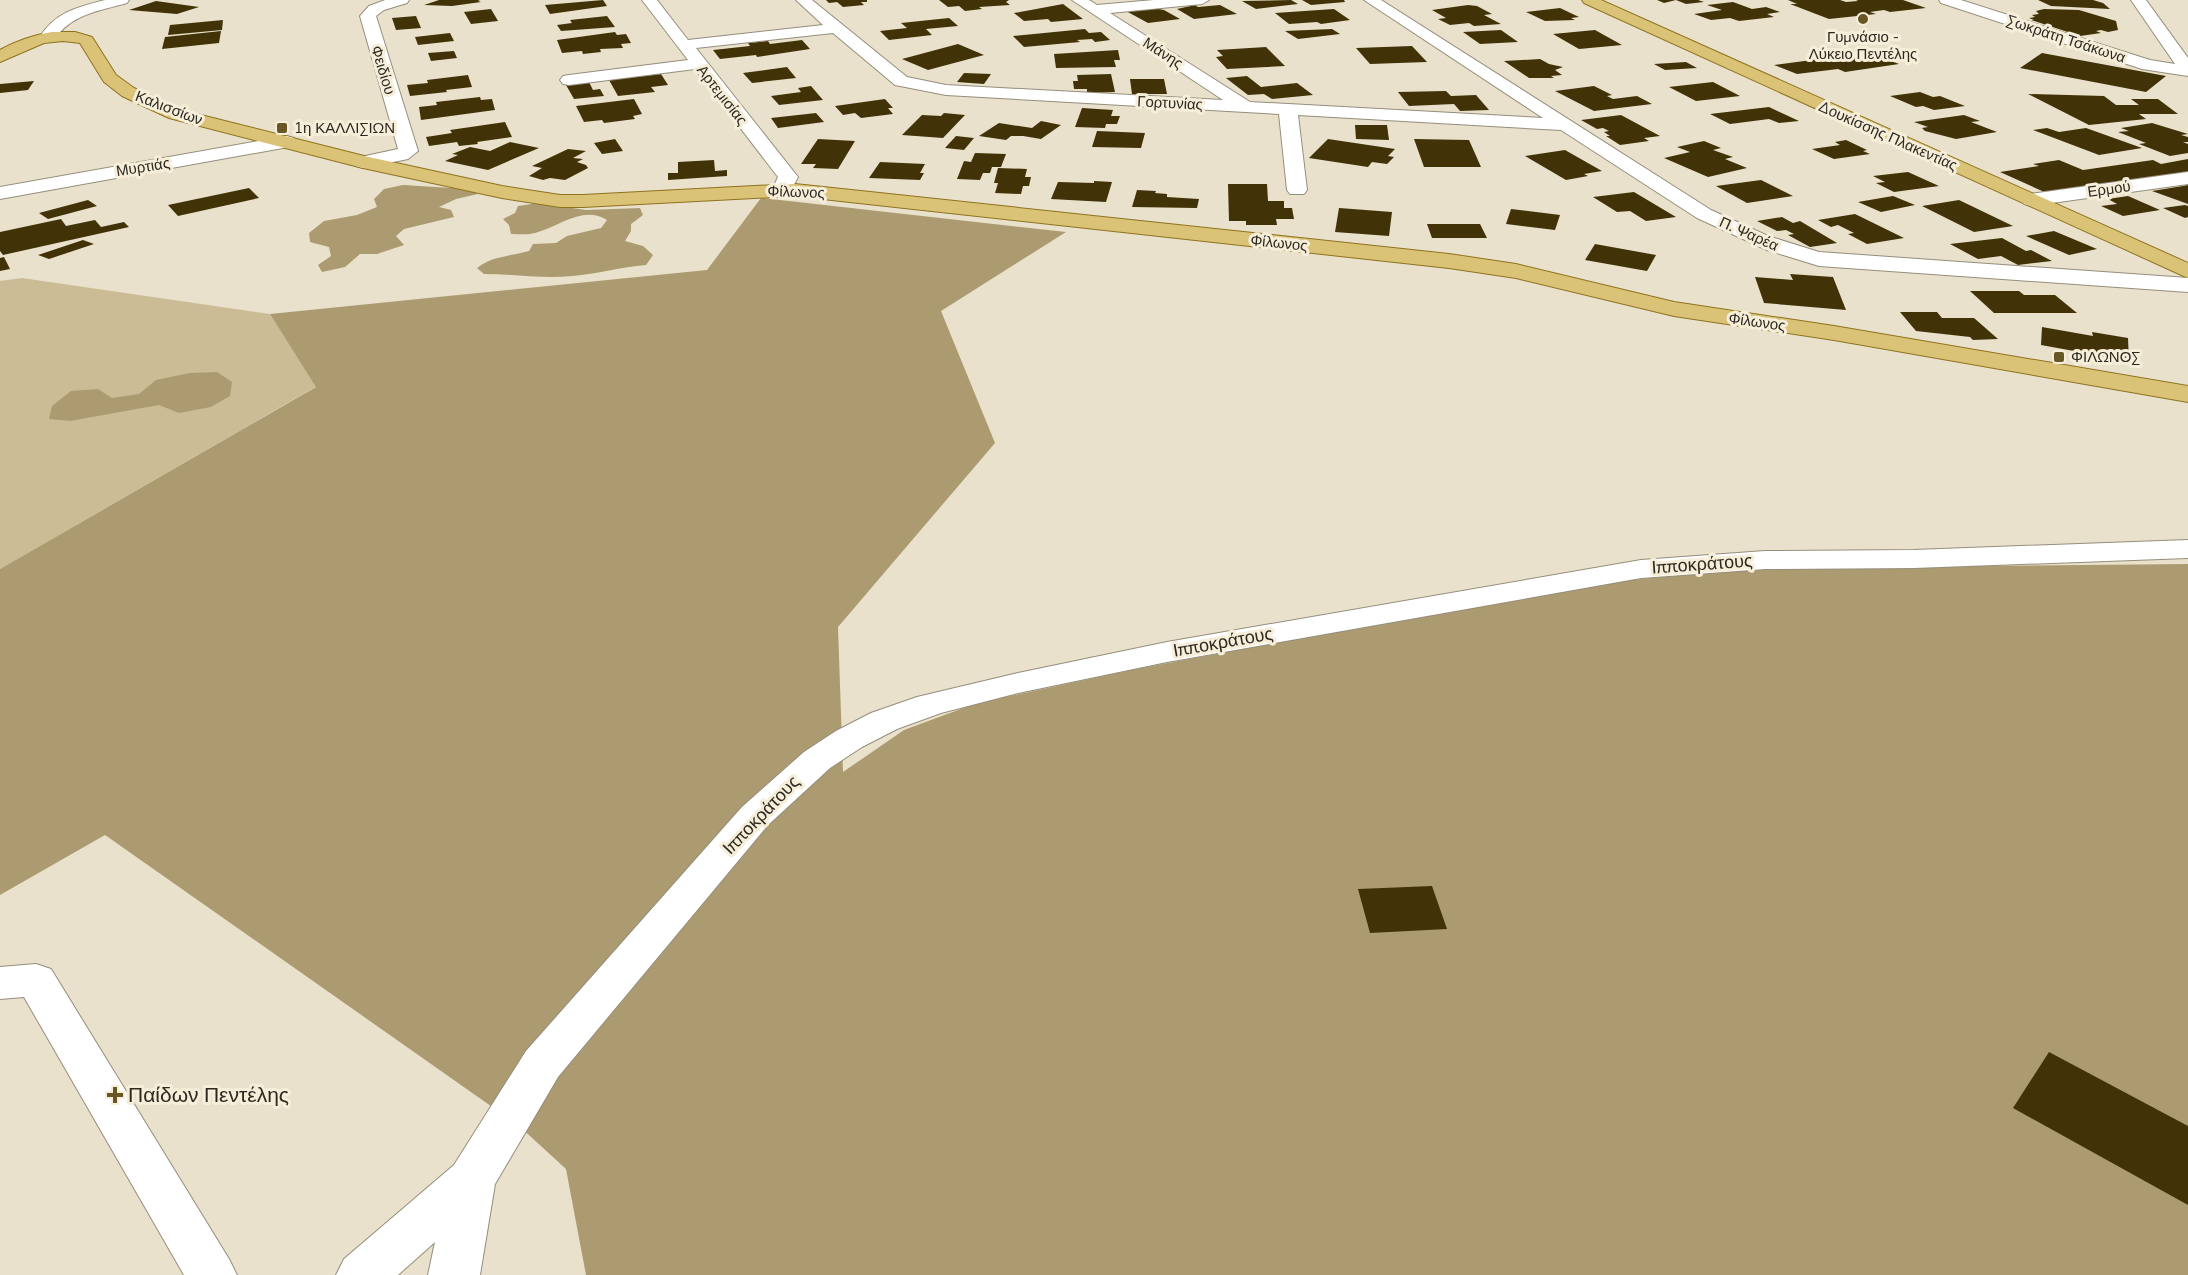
<svg xmlns="http://www.w3.org/2000/svg" width="2188" height="1275" font-family="'Nunito Sans',sans-serif">
  <style>
    .green { fill: #cbbc96 }
    .forest { fill: #ac9b71 }
    .building { fill: #413307 }
    .lines { fill: none; stroke-linecap: round; stroke-linejoin: round }
    .minor-casing { stroke: #958e7b; stroke-width: 2 }
    .major-casing { stroke: #8e731e; stroke-width: 2 }
    .minor { fill: #fff; fill-rule: evenodd }
    .major { fill: #dac377; fill-rule: evenodd }
    .poi-dot { fill: #685725; stroke: #f6eed9; stroke-width: 2 }
    .labels { text-anchor: middle; stroke-width: 6; stroke-linejoin: round; paint-order: stroke }
    .far-poi-label { font-size: 15px; fill: #2c2921; stroke: #f6eed9; text-anchor: start }
    .far-street-label { font-size: 15px; fill: #2c2921; stroke: #f6eed9 }
    .street-label { font-size: 18px; fill: #2c2921; stroke: #f6eed9 }
    .near-poi-label { font-size: 21px; fill: #2c2921; stroke: #f6eed9; text-anchor: start }
  </style>
  <rect width="100%" height="100%" fill="#e9e1cc"/>
  <polygon class="green" points="22,278 270,314 317,386 0,569 0,281"/>
  <g class="forest">
    <polygon points="403,185 468,189 478,194 456,199 439,207 451,210 454,217 404,229 396,236 404,245 377,254 360,254 345,267 322,272 318,265 331,256 329,247 310,242 309,233 324,221 357,215 377,207 374,199 384,189"/>
    <polygon points="761,198 1066,232 941,311 995,443 838,627 843,772 904,730 977,703 1136,669 1586,585 1745,568 2188,564 2188,1275 586,1275 566,1169 518,1125 105,835 0,895 0,569 316,387 270,314 707,270"/>
    <path d="M 539,203 L 586,210 L 640,208 L 643,215 L 631,224 L 631,231 L 625,241 L 643,246 L 653,255 L 646,265 C 621,267 597,274 572,276 C 542,279 514,274 484,274 L 477,268 C 491,256 512,256 529,251 L 533,244 L 556,243 L 567,236 L 601,228 L 607,220 C 583,205 559,227 535,233 C 528,235 519,234 511,234 L 509,225 L 503,219 L 515,213 L 518,206 Z"/>
    <polygon points="217,372 232,382 230,396 211,407 179,413 159,405 70,421 49,419 52,406 71,391 98,389 112,398 139,394 156,380 190,373"/>
  </g>
  <g class="building">
    <polygon points="439,0 480,0 478,1 481,2 452,6 424,5"/>
    <polygon points="603,0 607,6 550,14 545,5"/>
    <polygon points="826,0 867,0 867,2 861,2 864,5 843,7 837,2 829,3"/>
    <polygon points="939,0 1009,0 1006,2 1010,5 979,7 982,9 965,11 959,6 948,7"/>
    <polygon points="1291,0 1298,4 1256,9 1242,1"/>
    <polygon points="1302,0 1344,0 1345,2 1311,5"/>
    <polygon points="1657,0 1698,0 1704,2 1686,4 1676,0 1664,3"/>
    <polygon points="1788,0 1840,0 1846,2 1858,1 1856,0 1903,0 1926,8 1890,12 1884,10 1870,12 1876,14 1829,19 1790,4 1797,4"/>
    <polygon points="2038,0 2093,0 2103,3 2110,9 2051,6"/>
    <polygon points="156,1 199,7 177,14 129,10"/>
    <polygon points="1733,2 1752,9 1766,7 1780,12 1767,14 1774,17 1739,21 1730,18 1711,20 1694,14 1722,10 1707,5"/>
    <polygon points="1063,4 1083,19 1051,22 1048,19 1024,21 1014,13"/>
    <polygon points="1195,5 1198,7 1220,5 1237,14 1194,19 1177,9"/>
    <polygon points="1468,5 1477,6 1492,14 1484,15 1501,24 1474,26 1469,23 1450,25 1438,19 1446,18 1432,10"/>
    <polygon points="1153,8 1164,10 1180,19 1148,23 1126,11"/>
    <polygon points="1560,8 1579,17 1571,18 1575,20 1545,21 1526,12"/>
    <polygon points="491,9 498,21 471,24 464,12"/>
    <polygon points="1334,9 1350,20 1321,24 1317,22 1289,24 1275,13"/>
    <polygon points="2044,9 2079,10 2116,21 2118,30 2108,32 2101,30 2096,31 2101,33 2080,36 2031,20 2034,20 2029,18 2035,17 2032,15 2039,14 2036,11"/>
    <polygon points="416,16 421,28 396,30 392,18"/>
    <polygon points="607,16 615,27 561,31 557,25 572,23 570,20"/>
    <polygon points="949,18 958,26 926,29 932,35 889,40 880,31 907,28 901,23"/>
    <polygon points="223,20 222,30 168,35 170,25"/>
    <polygon points="1085,29 1089,33 1101,32 1110,40 1095,42 1092,39 1077,40 1080,42 1024,47 1013,36"/>
    <polygon points="1332,29 1340,34 1298,39 1285,31"/>
    <polygon points="1501,30 1518,42 1480,44 1463,32"/>
    <polygon points="1595,30 1622,45 1579,49 1553,34"/>
    <polygon points="221,31 219,43 162,49 165,37"/>
    <polygon points="615,32 617,35 626,34 631,43 621,44 623,48 600,49 601,52 583,54 582,51 562,53 557,40"/>
    <polygon points="450,33 454,41 418,45 415,37"/>
    <polygon points="802,40 810,49 757,57 756,55 720,59 713,50 750,46 748,43 768,41 770,44"/>
    <polygon points="958,44 984,55 928,70 902,59"/>
    <polygon points="1412,46 1427,62 1370,64 1356,48"/>
    <polygon points="1266,47 1285,66 1227,69 1216,57 1223,56 1217,50"/>
    <polygon points="1118,50 1120,60 1114,60 1116,67 1056,68 1054,54"/>
    <polygon points="454,51 457,58 431,61 428,53"/>
    <polygon points="2042,53 2166,76 2146,92 2020,68"/>
    <polygon points="1875,55 1899,64 1845,72 1838,69 1797,74 1774,65 1842,56 1851,59"/>
    <polygon points="1540,59 1549,64 1563,67 1555,70 1562,75 1551,76 1554,78 1529,78 1504,61"/>
    <polygon points="1686,62 1697,68 1665,70 1654,64"/>
    <polygon points="787,67 796,78 752,83 743,73"/>
    <polygon points="964,73 991,74 984,84 957,82"/>
    <polygon points="661,74 668,85 651,87 655,92 618,96 609,80"/>
    <polygon points="1111,74 1115,92 1087,93 1087,89 1074,89 1073,81 1078,81 1077,75"/>
    <polygon points="468,75 472,87 446,90 447,92 410,96 407,85 428,83 427,80"/>
    <polygon points="1247,76 1261,87 1297,83 1313,95 1272,99 1264,94 1248,95 1226,78"/>
    <polygon points="1130,79 1164,79 1167,94 1132,94"/>
    <polygon points="34,81 28,90 0,93 0,84"/>
    <polygon points="589,82 593,90 600,89 604,96 574,99 566,85"/>
    <polygon points="1713,82 1740,96 1696,101 1669,87"/>
    <polygon points="811,86 823,100 779,105 771,96 801,92 798,88"/>
    <polygon points="1594,86 1612,95 1607,96 1613,99 1637,96 1652,104 1594,111 1555,91"/>
    <polygon points="1446,91 1451,96 1476,95 1489,110 1460,111 1454,104 1409,106 1398,92"/>
    <polygon points="1920,92 1933,97 1940,96 1965,106 1934,110 1923,106 1916,107 1890,96"/>
    <polygon points="2028,94 2104,96 2116,105 2139,105 2131,99 2158,99 2178,114 2139,114 2146,119 2089,125"/>
    <polygon points="480,97 481,100 492,99 495,110 421,120 419,107 437,105 436,102"/>
    <polygon points="634,99 642,114 633,116 635,119 604,123 602,120 584,122 576,106"/>
    <polygon points="885,99 893,108 888,108 893,114 861,118 855,113 843,115 835,106"/>
    <polygon points="1769,107 1799,121 1779,123 1769,119 1730,124 1710,114"/>
    <polygon points="1082,108 1113,110 1111,116 1120,116 1117,124 1106,124 1105,128 1075,127"/>
    <polygon points="816,113 824,122 778,128 771,118"/>
    <polygon points="944,113 965,115 943,138 902,135 922,115 941,116"/>
    <polygon points="1621,115 1660,136 1644,138 1649,141 1620,145 1606,136 1610,136 1604,132 1609,131 1603,128 1597,129 1581,120"/>
    <polygon points="1964,115 1980,121 1971,122 1997,132 1956,139 1925,131 1922,128 1928,127 1914,122"/>
    <polygon points="1041,121 1061,125 1041,139 1023,136 1011,136 1006,140 979,136 999,123 1032,128"/>
    <polygon points="505,122 512,137 477,142 478,144 459,146 457,142 429,146 426,137 452,133 450,130"/>
    <polygon points="2152,123 2188,134 2181,135 2188,137 2188,142 2183,142 2188,144 2188,153 2170,156 2139,144 2146,143 2118,132 2129,131 2121,128"/>
    <polygon points="1355,125 1387,125 1389,140 1356,139"/>
    <polygon points="2047,128 2059,132 2086,128 2142,148 2099,155 2033,130"/>
    <polygon points="1097,131 1145,133 1141,148 1092,147"/>
    <polygon points="956,136 974,138 964,150 945,148"/>
    <polygon points="615,139 623,151 602,154 594,143"/>
    <polygon points="818,139 855,141 838,169 813,168 816,164 801,164"/>
    <polygon points="1328,139 1395,149 1388,156 1394,157 1387,164 1372,162 1368,167 1309,158"/>
    <polygon points="1414,139 1469,140 1481,167 1424,167"/>
    <polygon points="1846,140 1867,150 1863,151 1870,154 1834,159 1812,149 1840,145 1835,142"/>
    <polygon points="1704,141 1721,148 1713,150 1733,157 1725,159 1747,168 1708,177 1664,158 1690,152 1677,147"/>
    <polygon points="510,142 539,148 488,170 445,161 458,155 452,154 470,147 490,151"/>
    <polygon points="568,149 586,151 573,158 583,159 577,162 586,165 588,168 565,180 550,178 543,180 529,176 542,168 532,166"/>
    <polygon points="1565,150 1602,171 1584,174 1588,176 1566,180 1525,156"/>
    <polygon points="975,153 1006,154 1001,167 992,167 990,173 983,173 980,180 957,179 964,161 971,162"/>
    <polygon points="2188,159 2188,174 2051,195 2000,172 2039,166 2033,164 2059,160 2083,170 2153,160 2161,164"/>
    <polygon points="714,160 715,171 727,170 727,176 668,180 668,173 678,173 678,162"/>
    <polygon points="880,162 925,164 920,173 924,173 920,180 869,178"/>
    <polygon points="998,168 1027,169 1025,177 1031,177 1029,186 1023,186 1021,194 995,193 998,183 994,183"/>
    <polygon points="1908,172 1939,186 1894,192 1876,183 1885,182 1873,176"/>
    <polygon points="1761,180 1793,196 1747,203 1716,186"/>
    <polygon points="1094,181 1112,182 1106,202 1051,199 1058,182 1094,183"/>
    <polygon points="1228,184 1267,184 1268,201 1284,201 1284,208 1292,208 1294,219 1276,219 1277,225 1246,225 1246,221 1229,221"/>
    <polygon points="2188,185 2188,204 2152,191 2183,186"/>
    <polygon points="249,188 259,198 178,216 168,205"/>
    <polygon points="1137,190 1156,191 1155,193 1167,194 1167,197 1199,199 1197,208 1132,207"/>
    <polygon points="1634,192 1676,217 1646,221 1630,211 1617,212 1593,197"/>
    <polygon points="1893,196 1915,205 1881,212 1858,202"/>
    <polygon points="2128,196 2160,210 2123,216 2101,206 2117,204 2108,199"/>
    <polygon points="88,200 97,206 48,219 39,213"/>
    <polygon points="1959,200 2013,226 1974,232 1922,206"/>
    <polygon points="2185,205 2188,206 2188,217 2185,218 2163,208"/>
    <polygon points="1339,208 1392,212 1389,236 1335,232"/>
    <polygon points="1511,209 1560,215 1555,230 1506,224"/>
    <polygon points="1855,214 1904,238 1867,244 1848,234 1854,233 1838,225 1831,227 1818,220"/>
    <polygon points="1782,217 1793,223 1800,221 1837,243 1810,247 1788,235 1794,234 1786,230 1777,231 1757,221"/>
    <polygon points="61,219 66,226 95,220 101,227 124,222 129,227 3,255 0,251 0,232"/>
    <polygon points="1427,224 1480,224 1487,238 1432,238"/>
    <polygon points="2054,231 2097,249 2069,255 2026,236"/>
    <polygon points="2002,238 2026,251 2031,250 2052,261 2018,265 2001,256 1978,259 1950,244"/>
    <polygon points="83,240 94,244 49,259 38,255"/>
    <polygon points="1595,244 1656,255 1647,271 1585,260"/>
    <polygon points="4,257 10,269 0,271 0,258"/>
    <polygon points="1790,274 1833,277 1846,310 1764,303 1755,277 1793,280"/>
    <polygon points="1970,291 2019,291 2024,295 2055,295 2077,313 1994,313"/>
    <polygon points="1900,312 1937,312 1942,318 1974,318 1998,339 1973,340 1970,337 1916,331"/>
    <polygon points="2042,327 2093,336 2092,332 2128,338 2129,361 2041,345"/>
    <polygon points="1432,886 1447,929 1370,933 1358,889"/>
    <polygon points="2049,1052 2188,1126 2188,1205 2013,1108"/>
  </g>
  <g class="lines">
    <defs>
      <g id="minor">
        <path d="M 105,0 L 129,0 L 127,3 C 99,11 71,14 54,40 L 48,42 L 40,37 C 55,12 78,7 105,0 Z"/>
        <polygon points="385,0 409,0 407,3 384,10 376,16 418,151 408,159 363,168 356,166 353,162 356,158 398,149 360,16 369,6"/>
        <polygon points="642,0 657,0 688,40 823,25 796,0 812,0 907,77 946,85 1223,100 1072,0 1089,0 1097,5 1154,0 1209,0 1202,4 1110,13 1250,102 1543,118 1364,0 1381,0 1711,210 1768,236 1819,252 2188,278 2188,292 1819,266 1767,250 1697,218 1561,130 1298,115 1307,190 1304,194 1290,194 1287,190 1279,114 946,95 895,85 833,33 696,48 798,177 789,194 775,194 772,190 778,177 695,69 569,85 563,84 560,80 563,76 569,75 688,60"/>
        <polygon points="1939,0 1961,0 2150,60 2175,64 2131,0 2146,0 2188,58 2188,76 2142,69 1941,3"/>
        <polygon points="287,136 294,138 296,142 294,146 0,199 0,187"/>
        <polygon points="2188,172 2188,184 2031,206 2024,204 2021,200 2024,196 2031,194"/>
        <polygon points="2188,540 2188,558 1914,568 1765,569 1641,578 1167,662 1018,693 941,713 897,729 862,747 830,768 768,825 558,1077 495,1184 480,1275 428,1275 435,1242 398,1275 336,1275 344,1259 454,1165 526,1051 742,807 804,752 836,731 871,713 917,697 1018,673 1167,642 1641,560 1765,551 1914,550"/>
        <polygon points="36,964 51,969 229,1259 237,1275 184,1275 24,997 0,999 0,967"/>
      </g>
      <g id="major">
        <polygon points="1582,0 1601,0 2188,263 2188,278 1584,3"/>
        <path d="M 52,32 L 75,32 L 92,37 L 116,75 L 134,88 L 181,110 L 364,156 L 502,186 L 560,195 L 583,195 L 795,184 L 1449,254 L 1516,264 L 1674,302 L 1834,326 L 2188,386 L 2188,402 L 1834,340 L 1674,316 L 1516,278 L 1449,268 L 795,196 L 583,207 L 560,207 L 502,198 L 363,168 L 169,118 L 122,96 L 104,82 L 80,43 L 63,41 L 44,43 L 0,62 L 0,50 C 16,41 34,35 52,32 Z"/>
      </g>
    </defs>
    <use href="#minor" class="minor-casing"/>
    <use href="#major" class="major-casing"/>
    <use href="#minor" class="minor"/>
    <use href="#major" class="major"/>
  </g>
  <g class="poi-dot">
    <circle cx="1863" cy="19" r="6"/>
    <rect x="276" y="122" width="12" height="12" rx="3"/>
    <rect x="2053" y="351" width="12" height="12" rx="3"/>
    <path d="M112 1086h6v6h6v6h-6v6h-6v-6h-6v-6h6z"/>
  </g>
  <g class="labels">
    <g class="far-poi-label">
      <text x="1863" y="42" text-anchor="middle">Γυμνάσιο -<tspan x="1863" dy="17">Λύκειο Πεντέλης</tspan></text>
      <text x="294" y="133">1η ΚΑΛΛΙΣΙΩΝ</text>
      <text x="2071" y="362">ΦΙΛΩΝΟΣ</text>
    </g>
    <g class="far-street-label">
      <text transform="translate(2066 39) rotate(18)" y="5">Σωκράτη Τσάκωνα</text>
      <text transform="translate(1163 53) rotate(33)" y="5">Μάνης</text>
      <text transform="translate(383 70) rotate(73)" y="5">Φειδίου</text>
      <text transform="translate(722 95) rotate(52)" y="5">Αρτεμισίας</text>
      <text transform="translate(1170 103) rotate(3)" y="5">Γορτυνίας</text>
      <text transform="translate(169 108) rotate(21)" y="5">Καλισσίων</text>
      <text transform="translate(1888 136) rotate(24)" y="5">Δουκίσσης Πλακεντίας</text>
      <text transform="translate(143 167) rotate(-9)" y="5">Μυρτιάς</text>
      <text transform="translate(2109 189) rotate(-8)" y="5">Ερμού</text>
      <text transform="translate(796 192) rotate(2)" y="5">Φίλωνος</text>
      <text transform="translate(1749 234) rotate(24)" y="5">Π. Ψαρέα</text>
      <text transform="translate(1279 243) rotate(6)" y="5">Φίλωνος</text>
      <text transform="translate(1757 322) rotate(8)" y="5">Φίλωνος</text>
    </g>
    <g class="street-label">
      <text transform="translate(1702 564) rotate(-4)" y="6">Ιπποκράτους</text>
      <text transform="translate(1223 642) rotate(-10)" y="6">Ιπποκράτους</text>
      <text transform="translate(761 815) rotate(-46)" y="6">Ιπποκράτους</text>
    </g>
    <g class="near-poi-label">
      <text x="128" y="1102">Παίδων Πεντέλης</text>
    </g>
  </g>
</svg>
